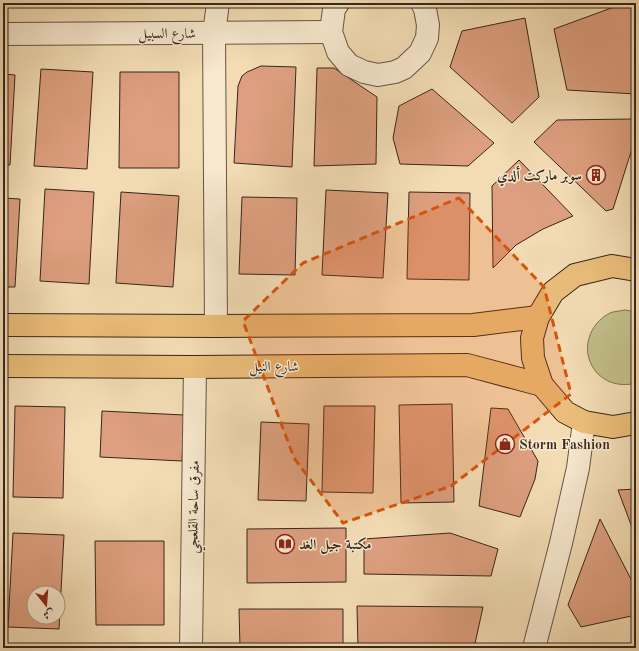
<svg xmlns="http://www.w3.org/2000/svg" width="639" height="651" font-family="'Old Standard TT',Amiri,serif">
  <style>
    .green { fill: #c2be89; stroke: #7c7252 }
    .building { fill: #dd9f7f; stroke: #37261c; fill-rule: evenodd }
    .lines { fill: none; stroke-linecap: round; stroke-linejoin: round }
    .minor-casing { stroke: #665442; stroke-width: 24 }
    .major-casing { stroke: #37261c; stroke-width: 24 }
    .minor { stroke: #f7e8ce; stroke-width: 22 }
    .major { stroke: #eabe7a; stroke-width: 22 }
    .marked { fill: #d6540e; fill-opacity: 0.2; stroke: #d6540e; stroke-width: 3; stroke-dasharray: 8 5; stroke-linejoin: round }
    .labels { text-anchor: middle; stroke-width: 3; stroke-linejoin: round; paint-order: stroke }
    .street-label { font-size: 14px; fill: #37261c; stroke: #f7e8ce }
    .poi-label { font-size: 14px; font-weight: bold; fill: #37261c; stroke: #f7e8ce; text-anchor: start }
  </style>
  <rect width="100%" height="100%" fill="#f3dcb4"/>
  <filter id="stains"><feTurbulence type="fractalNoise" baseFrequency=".005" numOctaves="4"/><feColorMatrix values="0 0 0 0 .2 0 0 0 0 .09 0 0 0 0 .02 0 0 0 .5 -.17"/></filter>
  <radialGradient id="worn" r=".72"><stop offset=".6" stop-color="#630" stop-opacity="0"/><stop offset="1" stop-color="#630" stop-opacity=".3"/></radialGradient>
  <path class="green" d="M 625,310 L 636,312 L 636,383 C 598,393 572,352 598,322 C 602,318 608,313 613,312 C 617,311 621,311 625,310 Z"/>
  <g class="building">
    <polygon points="625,3 633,3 636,27 636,94 567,90 554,29"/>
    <polygon points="525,18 539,97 512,123 450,67 462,31"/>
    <polygon points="261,66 296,67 292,167 234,163 238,86 242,76 247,72"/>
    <polygon points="317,68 334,68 377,97 376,164 314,166"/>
    <polygon points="41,69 93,72 87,169 34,166"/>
    <polygon points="120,72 179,72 179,168 119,168"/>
    <polygon points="3,74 15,75 10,165 3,165"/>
    <polygon points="432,89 494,143 468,166 400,164 393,138 399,106"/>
    <polygon points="633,119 636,131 636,136 613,209 606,211 534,142 557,120"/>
    <polygon points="519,160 573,216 543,229 516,245 493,268 492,186"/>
    <polygon points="45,189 94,192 89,284 40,281"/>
    <polygon points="326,190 388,193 383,278 322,275"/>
    <polygon points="121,192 179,196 173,287 116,283"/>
    <polygon points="409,192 470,193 469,280 407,279"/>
    <polygon points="242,197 297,198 295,275 239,274"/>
    <polygon points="3,198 20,199 15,287 3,287"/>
    <polygon points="452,404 454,502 401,503 399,405"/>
    <polygon points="15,406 65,407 63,498 13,497"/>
    <polygon points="324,406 375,406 373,493 322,492"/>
    <polygon points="491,408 508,409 538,461 535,479 520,517 479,506"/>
    <polygon points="102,411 184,415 182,461 100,457"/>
    <polygon points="261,422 309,424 306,501 258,500"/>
    <polygon points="636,489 636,529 633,530 618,490"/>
    <polygon points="600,519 636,589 636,615 581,627 568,605"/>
    <polygon points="346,528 346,582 247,583 247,529"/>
    <path d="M 13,533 L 64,535 L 59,629 L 8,627 ZM 34,593 L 58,593 L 58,617 L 34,617 Z"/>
    <polygon points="450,533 498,549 491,576 364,574 364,539"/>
    <polygon points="95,541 164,541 164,625 96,625"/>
    <polygon points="357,606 483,607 474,648 358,648"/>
    <polygon points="239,609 343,609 343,648 240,648"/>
  </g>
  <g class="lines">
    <defs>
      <g id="minor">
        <polyline points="338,3 334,9 331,32 338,52 349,65 364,72 378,75 395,72 404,68 420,53 427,38 428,25 425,9 422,3"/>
        <polyline points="3,34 331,32"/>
        <polyline points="216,326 214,33 218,3"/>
        <polyline points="191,648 195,367"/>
        <polyline points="534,648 561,543 578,468 584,422"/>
      </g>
      <g id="major">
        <polyline points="636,270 612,266 575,275 553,292 538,317 532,338 533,358 542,385 565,412 584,422 613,427 636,423"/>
        <polyline points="3,325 216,326 473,325 538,317"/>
        <polyline points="3,366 195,367 467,365 542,385"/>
      </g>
    </defs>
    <use href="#minor" class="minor-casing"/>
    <use href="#major" class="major-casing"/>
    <use href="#minor" class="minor"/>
    <use href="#major" class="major"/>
  </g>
  <path class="marked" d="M 459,198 L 544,287 L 571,394 L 451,486 L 343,523 L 294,458 L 243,321 L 303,263 Z"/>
  <defs>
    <symbol id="building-ring" viewBox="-11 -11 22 22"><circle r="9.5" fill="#f7e8ce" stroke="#8f2418" stroke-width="1.5"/><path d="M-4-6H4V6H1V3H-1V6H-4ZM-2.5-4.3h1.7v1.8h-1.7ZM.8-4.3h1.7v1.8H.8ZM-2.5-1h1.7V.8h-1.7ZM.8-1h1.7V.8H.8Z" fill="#8f2418"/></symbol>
    <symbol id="shop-ring" viewBox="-11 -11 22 22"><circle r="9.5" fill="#f7e8ce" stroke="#8f2418" stroke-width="1.5"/><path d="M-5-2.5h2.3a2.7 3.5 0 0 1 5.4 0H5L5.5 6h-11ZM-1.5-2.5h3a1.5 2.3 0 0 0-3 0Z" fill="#8f2418"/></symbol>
    <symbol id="library-ring" viewBox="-11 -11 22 22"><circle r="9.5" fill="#f7e8ce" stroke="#8f2418" stroke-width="1.5"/><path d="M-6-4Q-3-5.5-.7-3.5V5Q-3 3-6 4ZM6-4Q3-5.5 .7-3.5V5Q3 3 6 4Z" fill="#8f2418"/></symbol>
  </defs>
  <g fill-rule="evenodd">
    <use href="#building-ring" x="585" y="164" width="22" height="22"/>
    <use href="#shop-ring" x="494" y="433" width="22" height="22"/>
    <use href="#library-ring" x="274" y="533" width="22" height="22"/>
  </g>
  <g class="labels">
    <g class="street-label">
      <text x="167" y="38">شارع السبيل</text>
      <text x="274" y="371">شارع النيل</text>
      <text transform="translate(193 507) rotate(-89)" y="5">مفرق ساحة القلعجي</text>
    </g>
    <g class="poi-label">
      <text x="582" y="180" text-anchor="end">سوبر ماركت ألدي</text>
      <text x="519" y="449">Storm Fashion</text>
      <text x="299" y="549">مكتبة جيل الغد</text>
    </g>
  </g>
  <rect width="639" height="651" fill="none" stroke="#f3dcb4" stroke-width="16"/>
  <rect x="4" y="4" width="631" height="643" fill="none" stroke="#37261c" stroke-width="2"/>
  <rect x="8" y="8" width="623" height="635" fill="none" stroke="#37261c"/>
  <g transform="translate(46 605) rotate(163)"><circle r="19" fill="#f7e8ce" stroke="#aa9a87"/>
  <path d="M0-3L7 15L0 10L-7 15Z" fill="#8f2418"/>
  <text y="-6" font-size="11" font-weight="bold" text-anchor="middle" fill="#37261c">ش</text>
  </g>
  <rect width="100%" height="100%" filter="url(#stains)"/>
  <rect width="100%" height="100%" fill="url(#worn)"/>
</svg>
